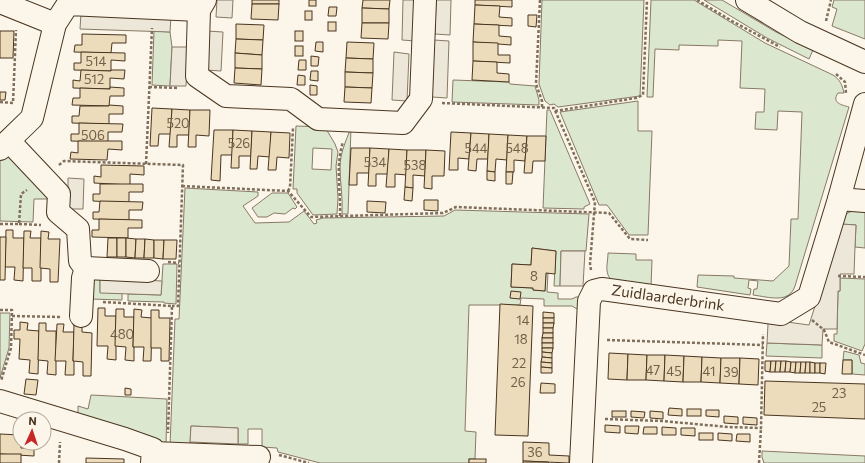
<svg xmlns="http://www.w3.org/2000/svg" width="865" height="463" font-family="Commissioner,sans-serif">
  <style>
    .green { fill: #dce7d0; stroke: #887966; fill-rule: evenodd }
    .parking { fill: #ede7d9; stroke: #887966 }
    .building { fill: #ecdcbc; stroke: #4a3520 }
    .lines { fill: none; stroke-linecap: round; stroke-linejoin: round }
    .minor-casing { stroke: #4a3520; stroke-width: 24 }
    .path { stroke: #7f6f5c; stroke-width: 2.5; stroke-dasharray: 3 2; stroke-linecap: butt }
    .minor { stroke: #fbf6e9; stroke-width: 22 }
    .labels { text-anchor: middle; stroke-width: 3; stroke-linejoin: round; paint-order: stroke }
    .number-label { font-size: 13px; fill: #725f47 }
    .street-label { font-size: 15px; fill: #4a3520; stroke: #fbf6e9 }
  </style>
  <rect width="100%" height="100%" fill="#fbf6e9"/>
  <g class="green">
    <polygon points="542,0 644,0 640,96 558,107 554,104 550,105 545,101 539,84"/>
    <path d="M 651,0 L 694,0 L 765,43 L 833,75 C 840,80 842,84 844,93 L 838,93 C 831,103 842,105 849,107 L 795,286 C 789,304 769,297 753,295 L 754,289 L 757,289 L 758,281 L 749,280 L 748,288 L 751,289 L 750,295 L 697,287 L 698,275 L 734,276 L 734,278 L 773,281 L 789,266 L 791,219 L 798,219 L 802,112 L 778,111 L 777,130 L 755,129 L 756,112 L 764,112 L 765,89 L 740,88 L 742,41 L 718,40 L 718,46 L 679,45 L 679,50 L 655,49 L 653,97 L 647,97 Z"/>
    <polygon points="704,0 722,0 776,32 813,50 809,59 767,38"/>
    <polygon points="834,0 865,0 865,39 832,26 837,9 832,7"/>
    <polygon points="154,31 170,32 172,47 170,86 152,85"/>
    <polygon points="453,80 509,82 510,84 535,86 539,100 539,105 452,102"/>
    <polygon points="638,101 638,131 652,131 648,235 629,235 607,205 599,205 560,112"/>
    <polygon points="547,110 550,110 590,204 584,207 584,209 543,208"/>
    <path d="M 296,126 L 325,127 L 335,144 L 338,152 L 336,166 L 338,198 L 337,214 L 313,215 L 297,193 L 297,189 L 293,189 ZM 313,148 L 332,149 L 331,170 L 312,169 Z"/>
    <path d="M 351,128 L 348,214 L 342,214 C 343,197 340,183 340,167 C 340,154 346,140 351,128 Z"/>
    <polygon points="6,153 49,199 34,199 33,222 0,221 0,158"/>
    <polygon points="185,188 258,192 258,196 243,206 255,223 289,222 304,211 314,224 317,223 316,220 323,218 444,216 455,210 589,214 586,251 561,251 560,286 554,286 556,251 532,248 531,265 512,264 511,287 533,288 533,290 545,291 546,273 548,273 547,292 558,293 558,299 572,299 576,297 580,297 580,308 577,309 572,306 544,306 544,299 521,298 520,305 469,305 465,431 476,432 475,459 469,459 469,463 320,463 278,452 277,448 262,447 262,429 248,429 248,444 238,444 238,428 191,426 190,446 170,446 175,319 179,319"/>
    <polygon points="272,193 288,193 297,207 295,209 293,208 285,214 274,213 267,217 258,217 252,208"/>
    <polygon points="852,211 865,211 865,248 855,247 856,225 841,224 846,214"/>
    <path d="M 608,253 L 636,254 L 636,260 L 652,260 L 651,287 L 614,282 C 603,274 608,264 608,253 Z"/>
    <polygon points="163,264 177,264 176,304 164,303 164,302 128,301 128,294 161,295"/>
    <polygon points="92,278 100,278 100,292 122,293 122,300 91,299"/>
    <polygon points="840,278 865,279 865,344 862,351 834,341 834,334 837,334 838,291 840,291"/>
    <polygon points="0,313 10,313 9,348 0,378"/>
    <polygon points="767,343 822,345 822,358 766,356"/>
    <polygon points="844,351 859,355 861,363 865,364 865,375 852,374 852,360 843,360"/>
    <polygon points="91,395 167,399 166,446 78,418 78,406 88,409"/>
    <polygon points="762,451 865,456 865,463 764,463 762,457"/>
  </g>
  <g class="parking">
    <polygon points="217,0 233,0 232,18 216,17"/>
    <polygon points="403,0 417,0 415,41 402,40"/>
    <polygon points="436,0 451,0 450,35 435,34"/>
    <polygon points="81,13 171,16 170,32 80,29"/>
    <polygon points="207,31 223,32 221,71 206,70"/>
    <polygon points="434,40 449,41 447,98 432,97"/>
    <polygon points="172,47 188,47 186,86 170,86"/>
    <polygon points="394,52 409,54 407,101 392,100"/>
    <polygon points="68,178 84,179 83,209 68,209"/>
    <polygon points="841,224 856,225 855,247 854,274 840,274 840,291 838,291 837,329 823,329 822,345 767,343 768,324 765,319 809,325"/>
    <polygon points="561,251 585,251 583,286 560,286"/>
    <polygon points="100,278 162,281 161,295 100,293"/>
    <polygon points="191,426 238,428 238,444 190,442"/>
  </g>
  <g class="building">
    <rect x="252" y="0" width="27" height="4"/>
    <rect x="309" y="0" width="7" height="6"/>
    <polygon points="363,0 390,0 389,9 362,8"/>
    <polygon points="475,0 512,0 512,7 475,5"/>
    <polygon points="252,4 279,4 278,20 251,19"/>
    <polygon points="475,5 500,6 499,17 512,18 512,26 474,24"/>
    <polygon points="329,7 337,7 336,16 328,16"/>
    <polygon points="362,8 389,9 389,23 362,23"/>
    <rect x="305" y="11" width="7" height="9"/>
    <polygon points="528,15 537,15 536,27 528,26"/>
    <rect x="328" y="22" width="8" height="9"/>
    <polygon points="362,23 389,23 388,39 361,38"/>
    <polygon points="236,24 264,25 263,40 236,39"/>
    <polygon points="474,24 499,25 499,36 511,37 511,45 473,42"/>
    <polygon points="0,31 14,31 13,58 0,58"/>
    <rect x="295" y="31" width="8" height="10"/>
    <polygon points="82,34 126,35 126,43 112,43 111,53 74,52 75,45 82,45"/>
    <polygon points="236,39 263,40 262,55 235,53"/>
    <polygon points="316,42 323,42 323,52 315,51"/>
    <polygon points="347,42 374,43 373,59 346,58"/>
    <polygon points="473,42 498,43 498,55 510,55 510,63 473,61"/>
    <rect x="295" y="46" width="8" height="10"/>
    <polygon points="81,52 125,53 125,61 111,60 111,71 74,70 74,63 81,63"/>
    <polygon points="235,53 262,55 262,69 235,68"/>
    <polygon points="311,56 319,57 318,66 311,66"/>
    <polygon points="346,58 373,59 373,73 345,72"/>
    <polygon points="299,60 306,60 306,70 298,70"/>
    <polygon points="473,61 497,62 497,73 509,74 509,82 472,80"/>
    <polygon points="235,68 262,69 261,85 234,83"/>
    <polygon points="81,70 111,71 111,70 125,70 124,79 110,78 110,89 73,88 73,80 80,81"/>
    <polygon points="311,71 318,71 318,81 310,80"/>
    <polygon points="345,72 373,73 372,88 345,87"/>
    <polygon points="298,75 305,76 305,85 297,85"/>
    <polygon points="310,85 317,86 317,95 310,95"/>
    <polygon points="110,87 124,88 124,96 110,96 109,106 72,105 73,98 80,98 80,88 110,89"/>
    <polygon points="345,87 372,88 371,103 344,102"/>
    <polygon points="0,92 6,92 5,100 0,100"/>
    <polygon points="109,105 123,106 123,114 109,114 109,124 72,123 72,116 79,116 80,106 109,106"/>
    <polygon points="152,108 172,109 171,134 159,134 158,146 150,146"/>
    <polygon points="172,109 190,110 189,135 177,135 177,147 169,147"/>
    <polygon points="190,110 210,110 209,136 196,135 196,147 188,147"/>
    <polygon points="79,123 123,124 122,132 108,132 108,142 71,141 71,134 79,134"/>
    <polygon points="214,130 233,130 233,155 221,155 220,181 211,180"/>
    <polygon points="233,130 252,131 251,156 239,156 239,168 231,168"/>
    <polygon points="252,131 271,132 270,157 258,156 257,169 250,169"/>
    <polygon points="271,132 290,133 289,158 277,157 276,170 268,170"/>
    <polygon points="451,132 471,133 469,159 458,158 458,170 449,170"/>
    <polygon points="471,133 489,134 488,159 477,159 476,171 468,170"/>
    <polygon points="489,134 508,135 507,160 496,159 495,172 487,171"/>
    <polygon points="508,135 527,136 525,161 514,160 514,172 506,172"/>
    <polygon points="527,136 546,136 545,161 533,161 532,173 524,173"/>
    <polygon points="78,141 122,141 122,150 108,149 107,160 70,159 71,152 78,153"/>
    <polygon points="351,148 370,148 369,173 357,173 357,185 349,185"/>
    <polygon points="370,148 389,149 388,174 376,174 376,186 368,186"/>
    <polygon points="389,149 407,150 407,175 395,174 395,187 386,187"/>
    <polygon points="407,150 426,150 425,176 413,175 413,188 405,187"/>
    <polygon points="426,150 445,151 444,176 432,176 432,189 424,188"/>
    <polygon points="101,165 144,166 144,175 130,174 130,185 94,183 94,176 101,177"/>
    <polygon points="487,171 495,172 495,181 487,180"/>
    <polygon points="506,172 513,172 512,184 506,184"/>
    <polygon points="100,184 143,184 143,192 129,192 129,203 93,201 93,194 100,194"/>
    <polygon points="405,187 413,188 412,201 404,200"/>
    <polygon points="424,200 438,200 438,211 424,210"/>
    <polygon points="100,201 143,202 142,210 129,210 129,220 93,219 93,212 99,212"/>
    <polygon points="367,201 386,202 385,213 367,212"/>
    <polygon points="99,219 142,220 142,228 128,228 128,238 92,237 92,230 99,230"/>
    <polygon points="6,230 13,230 13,238 24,238 23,281 14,280 15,267 5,267"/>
    <polygon points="24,231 31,231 30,238 41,238 41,281 32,281 32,268 23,268"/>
    <polygon points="41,231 49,232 48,239 60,239 58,282 50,282 50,269 40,268"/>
    <polygon points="0,237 6,237 5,280 0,280"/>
    <polygon points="108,238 117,238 117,257 107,257"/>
    <rect x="117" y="238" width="9" height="19"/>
    <polygon points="126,238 136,239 135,258 126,257"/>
    <polygon points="136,239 145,239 144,258 135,258"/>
    <polygon points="145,239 154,240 154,258 144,258"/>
    <polygon points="154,240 164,240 163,259 154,258"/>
    <polygon points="164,240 177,240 176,259 163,259"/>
    <polygon points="532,248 556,251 555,274 546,273 545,291 533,290 533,288 511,287 512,264 531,265"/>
    <polygon points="511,291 521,292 520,299 510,298"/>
    <polygon points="500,304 533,306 528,436 495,435"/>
    <polygon points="98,308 105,308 105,316 116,316 116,360 107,359 108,346 97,346"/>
    <polygon points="116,309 124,309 124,317 134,317 133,347 134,347 134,361 125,360 126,347 115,346"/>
    <polygon points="134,309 142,310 141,317 152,318 151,361 143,361 144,347 133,347"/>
    <polygon points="151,310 159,310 159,318 170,318 169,361 161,361 161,348 151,348"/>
    <polygon points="543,312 554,313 554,318 543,318"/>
    <rect x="543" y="318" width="11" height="5"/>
    <polygon points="20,322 28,323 27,330 39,331 38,374 29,373 30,360 19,359 20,339 14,339 14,330 20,330"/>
    <polygon points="39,323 46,323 46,331 56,331 56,375 47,374 48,361 38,360"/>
    <polygon points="543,323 554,323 553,328 543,328"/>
    <polygon points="57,324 64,324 63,332 74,332 73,361 74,362 74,375 65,375 66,361 55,361"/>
    <polygon points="74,324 82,324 82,332 92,333 91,376 83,376 83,362 73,361"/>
    <rect x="543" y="328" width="10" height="5"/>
    <polygon points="543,333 553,333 553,338 542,338"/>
    <rect x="542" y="338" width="11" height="5"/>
    <rect x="542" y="343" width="11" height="5"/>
    <polygon points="542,348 553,348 552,353 542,352"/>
    <polygon points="542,352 552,353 552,358 542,357"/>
    <polygon points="609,353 628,354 627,380 608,379"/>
    <polygon points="628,354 647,355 646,380 627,380"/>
    <polygon points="647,355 665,355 664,381 646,380"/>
    <polygon points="665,355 684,356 683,382 664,381"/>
    <polygon points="684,356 702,357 701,382 683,382"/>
    <polygon points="542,357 552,358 552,363 541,362"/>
    <polygon points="702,357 721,358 720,383 701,382"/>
    <polygon points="721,358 740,358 739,384 720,383"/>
    <polygon points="740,358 759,359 758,385 739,384"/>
    <polygon points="843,360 852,360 852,374 842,374"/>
    <polygon points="765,361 771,361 770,372 765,371"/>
    <polygon points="771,361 776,361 775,372 770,372"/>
    <polygon points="776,361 781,361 780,372 775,372"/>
    <polygon points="781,361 786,361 785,372 780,372"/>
    <polygon points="786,361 791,362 790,372 785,372"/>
    <polygon points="541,362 552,363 552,368 541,367"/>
    <polygon points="791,362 796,362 795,373 790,372"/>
    <polygon points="796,362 801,362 800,373 795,373"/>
    <polygon points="801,362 806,362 805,373 800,373"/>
    <polygon points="806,362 810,362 810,373 805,373"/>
    <polygon points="810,362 815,363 815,373 810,373"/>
    <rect x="815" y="363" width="5" height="10"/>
    <polygon points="820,363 826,363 825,374 820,373"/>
    <polygon points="541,367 552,368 552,373 541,373"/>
    <polygon points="26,379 38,380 36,395 24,394"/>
    <polygon points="765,381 865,384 865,419 764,415"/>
    <polygon points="541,383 555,384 555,393 540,393"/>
    <polygon points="125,388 131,389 131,395 125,395"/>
    <polygon points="669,408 682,409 682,416 668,415"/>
    <rect x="687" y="409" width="14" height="7"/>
    <polygon points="706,410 719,410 719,417 706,416"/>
    <rect x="612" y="411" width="14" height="6"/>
    <polygon points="631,411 645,412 644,418 631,417"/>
    <polygon points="650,411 663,412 663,419 650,418"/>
    <polygon points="724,416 738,417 738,424 724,423"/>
    <polygon points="743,417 757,418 757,425 743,424"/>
    <polygon points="605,425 620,426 620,433 605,432"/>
    <polygon points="625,426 639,426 638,434 625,433"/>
    <polygon points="644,427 657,427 657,434 643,434"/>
    <polygon points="662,427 676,428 676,435 662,435"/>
    <polygon points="681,428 695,428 695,436 681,435"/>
    <rect x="699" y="433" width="14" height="7"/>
    <polygon points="718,433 732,434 732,441 718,440"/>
    <polygon points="0,434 20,435 21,448 34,448 34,456 0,454"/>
    <polygon points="737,434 750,434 750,442 736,441"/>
    <polygon points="523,442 549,443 549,455 569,456 569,463 523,461"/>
    <rect x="0" y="454" width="21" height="9"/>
    <polygon points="86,458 124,459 124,463 86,463"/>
    <rect x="469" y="459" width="17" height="4"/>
    <polygon points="523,461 548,462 549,463 523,463"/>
  </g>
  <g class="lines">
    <defs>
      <g id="minor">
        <polyline points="205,0 199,10 197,76 226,96 291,99 318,119 403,123 421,99 425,0"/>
        <polyline points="747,0 800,32 865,62"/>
        <polyline points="0,2 55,24"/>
        <polyline points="9,141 59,194 58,212 78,229 80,261 86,268 148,271"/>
        <polyline points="0,149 32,118 55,24 68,4 199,10"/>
        <polyline points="839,199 865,201"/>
        <polyline points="81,316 83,278 86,268"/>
        <polyline points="0,401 125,439 153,449 152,463"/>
        <polyline points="153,453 259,457"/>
        <polyline points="581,463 589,301 594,291 602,289 781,314 809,297 839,199 865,104"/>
      </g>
    </defs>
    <use href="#minor" class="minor-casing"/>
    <g class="path">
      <polyline points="540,0 536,84 542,101 542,107"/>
      <polyline points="697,0 732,21 780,47"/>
      <polyline points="826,21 831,0"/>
      <polyline points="836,74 845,82 846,93"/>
      <polyline points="149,87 179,88"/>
      <polyline points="0,102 13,103 16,30"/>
      <polyline points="442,103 554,108 595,202 590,264 591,270"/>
      <polyline points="555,111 636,98 643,95 647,0"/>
      <polyline points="146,164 152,28"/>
      <polyline points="59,165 64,161 183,165 178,306 172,306"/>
      <polyline points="182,186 288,191 311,217 443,213 456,207 609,213 630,239 648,240"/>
      <polyline points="288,191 290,187 293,128"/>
      <path d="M 340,216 C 341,191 335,167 343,142"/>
      <polyline points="0,224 19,224 21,194 27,190"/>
      <polyline points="19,224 41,225"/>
      <polyline points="168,262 179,263"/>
      <polyline points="838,276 865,277"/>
      <polyline points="103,302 172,306 168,433"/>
      <polyline points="0,310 12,310 11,348 1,381"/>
      <polyline points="12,316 60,317"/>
      <polyline points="812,320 824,330 829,342 865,355"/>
      <polyline points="607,340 763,345"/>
      <polyline points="605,419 662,421 728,427 761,428 763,334"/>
      <polyline points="279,455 309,463"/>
      <polyline points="59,463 60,442"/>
      <polyline points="759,463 761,428"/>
    </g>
    <use href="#minor" class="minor"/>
  </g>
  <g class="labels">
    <g class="number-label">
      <text x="96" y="66">514</text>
      <text x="94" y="84">512</text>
      <text x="178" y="128">520</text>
      <text x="93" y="140">506</text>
      <text x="239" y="148">526</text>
      <text x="476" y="153">544</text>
      <text x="517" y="153">548</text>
      <text x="375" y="167">534</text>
      <text x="415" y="170">538</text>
      <text x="534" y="281">8</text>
      <text x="523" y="325">14</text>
      <text x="122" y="339">480</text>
      <text x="521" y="344">18</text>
      <text x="519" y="368">22</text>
      <text x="653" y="375">47</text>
      <text x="674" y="376">45</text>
      <text x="709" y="376">41</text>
      <text x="731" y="377">39</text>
      <text x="518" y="387">26</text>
      <text x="839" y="398">23</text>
      <text x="819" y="412">25</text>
      <text x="535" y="457">36</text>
    </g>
    <g class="street-label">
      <text transform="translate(668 298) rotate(8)" y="5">Zuidlaarderbrink</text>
    </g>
  </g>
  <g transform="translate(32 431) rotate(3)"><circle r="19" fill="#fbf6e9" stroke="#b4a999"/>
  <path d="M0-3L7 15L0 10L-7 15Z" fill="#c62828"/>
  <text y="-6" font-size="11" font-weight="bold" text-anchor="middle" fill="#4a3520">N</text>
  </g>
</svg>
